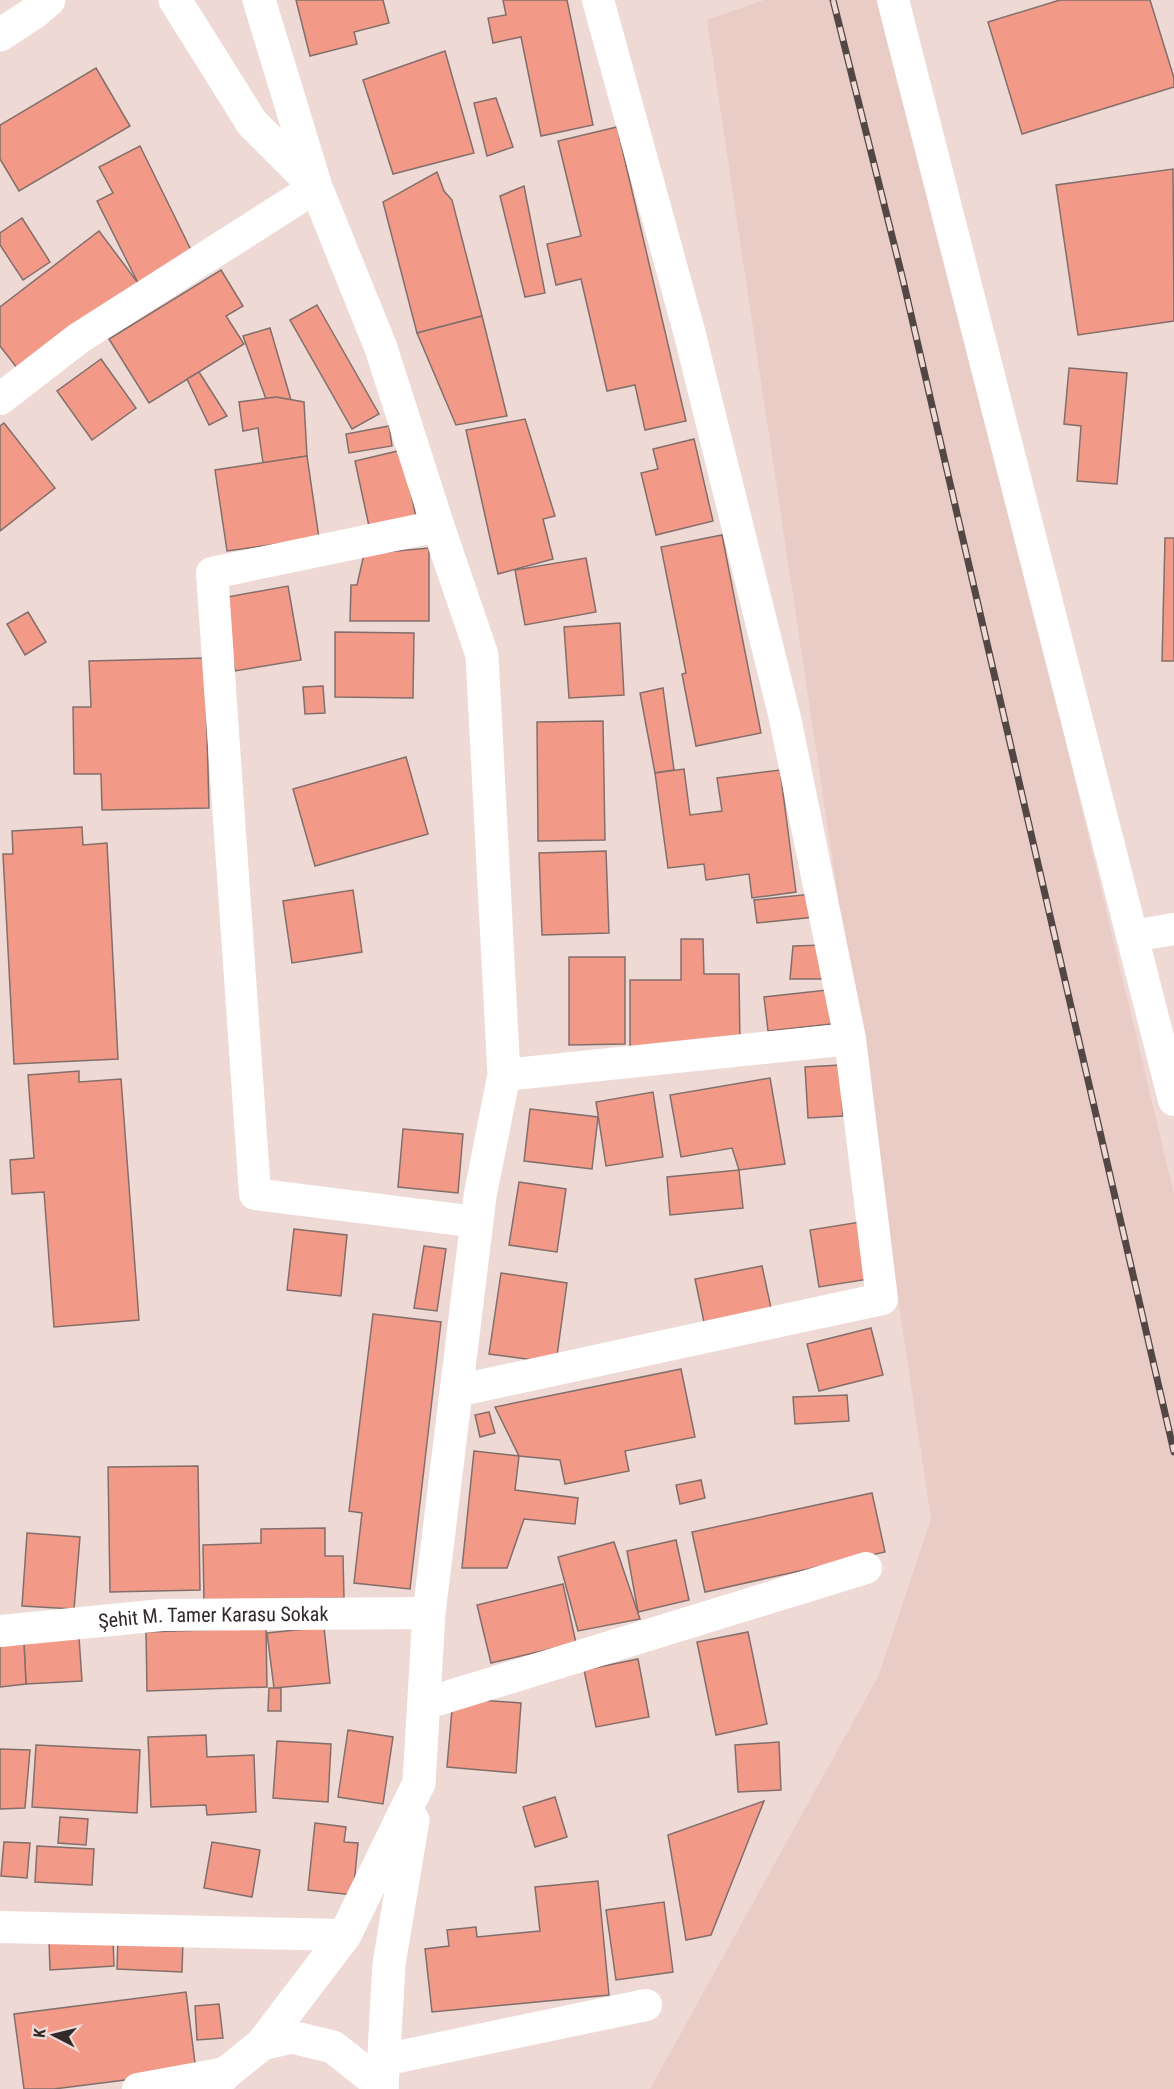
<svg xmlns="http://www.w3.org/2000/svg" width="1174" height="2089" font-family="'Roboto Condensed',sans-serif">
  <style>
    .built { fill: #e9ccc5 }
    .building { fill: #f29988; stroke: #826f6b; stroke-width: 1.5 }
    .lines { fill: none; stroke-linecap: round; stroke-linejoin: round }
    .street { stroke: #fff; stroke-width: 32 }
    .secondary { stroke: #fff; stroke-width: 33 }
    .rail-casing { stroke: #524745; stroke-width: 7 }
    .rail { stroke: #efd9d5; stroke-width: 4.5; stroke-dasharray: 14; stroke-linecap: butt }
    .labels { text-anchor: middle; stroke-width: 5; stroke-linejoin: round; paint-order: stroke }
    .street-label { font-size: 20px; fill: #322a28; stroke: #efd9d5 }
  </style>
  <rect width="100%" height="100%" fill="#efd9d5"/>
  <polygon class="built" points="764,0 888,0 1174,1194 1174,2089 650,2089 878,1677 931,1519 707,20"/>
  <g class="building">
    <polygon points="296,0 383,0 389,23 354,32 357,44 310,56"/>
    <polygon points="503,0 567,0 593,125 541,136 521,37 493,43 488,18 506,15"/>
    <polygon points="1060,0 1150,0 1174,78 1174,87 1022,134 988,22"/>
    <polygon points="445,51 474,153 393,174 363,80"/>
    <polygon points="96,68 130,126 19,191 0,159 0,125"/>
    <polygon points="496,98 513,147 487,156 474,103"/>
    <polygon points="617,127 686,421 645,430 635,385 607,391 581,279 556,285 547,244 581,236 558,141"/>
    <polygon points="140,146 191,250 138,283 97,201 113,193 99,167"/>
    <polygon points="1173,169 1174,321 1078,335 1056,185"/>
    <polygon points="437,172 444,191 452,200 482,316 417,333 383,202"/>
    <polygon points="524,186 545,293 525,297 500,196"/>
    <polygon points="22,218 50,262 23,280 0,245 0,233"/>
    <polygon points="99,231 138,283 21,373 0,346 0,307"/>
    <polygon points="221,270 243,306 226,316 244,344 149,403 109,339"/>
    <polygon points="317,305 379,414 352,429 290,320"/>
    <polygon points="482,316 507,416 456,425 417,333"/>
    <polygon points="270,328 291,400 266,399 243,336"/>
    <polygon points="101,359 136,408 92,440 57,391"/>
    <polygon points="1069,368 1127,373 1117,484 1077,481 1081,426 1064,424"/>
    <polygon points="199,372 227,416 209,425 187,379"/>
    <polygon points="276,397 304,402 307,456 263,463 258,428 243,431 239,402"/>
    <polygon points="525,419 555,516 543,519 553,559 498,574 466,430"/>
    <polygon points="4,423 55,488 0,531 0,426"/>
    <polygon points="389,426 392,446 349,453 346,434"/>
    <polygon points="694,439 713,521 656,535 641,473 658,469 653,449"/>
    <polygon points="402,450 417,522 370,531 355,461"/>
    <polygon points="307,456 319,538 227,551 215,470"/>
    <polygon points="722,535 761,733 696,746 682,674 686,673 661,547"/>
    <polygon points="1165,538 1174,538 1174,661 1162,661"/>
    <polygon points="429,548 429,621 350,621 351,585 357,585 364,554"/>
    <polygon points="586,558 596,612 525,625 515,570"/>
    <polygon points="288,586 301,660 235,671 222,598"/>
    <polygon points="28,612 46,642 25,655 7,624"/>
    <polygon points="620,623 624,695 569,698 564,627"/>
    <polygon points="335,632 414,633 413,698 335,697"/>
    <polygon points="205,658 209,808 102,810 101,774 74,774 73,707 91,707 89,661"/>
    <polygon points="323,686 325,713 305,714 303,687"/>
    <polygon points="663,688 674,770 655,773 640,693"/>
    <polygon points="603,721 605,840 538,841 537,722"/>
    <polygon points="406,757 428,834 315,866 293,789"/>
    <polygon points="684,769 690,815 722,811 717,778 780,770 796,892 752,898 749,874 706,880 704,864 668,868 655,773"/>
    <polygon points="82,827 83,845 107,843 118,1059 14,1064 3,854 13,854 12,831"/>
    <polygon points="606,851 609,933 542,935 539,853"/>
    <polygon points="353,890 362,952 292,963 283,901"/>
    <polygon points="812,894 815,917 757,923 754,900"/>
    <polygon points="681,939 703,939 704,974 739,974 740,1047 630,1049 630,980 681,980"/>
    <polygon points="825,945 825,979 790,979 793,946"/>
    <polygon points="569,957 625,957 625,1044 569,1045"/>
    <polygon points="827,990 831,1024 768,1031 764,997"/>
    <polygon points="840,1065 843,1116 808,1118 805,1067"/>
    <polygon points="79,1071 79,1082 121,1079 139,1320 54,1327 44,1192 12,1194 10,1160 34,1158 28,1075"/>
    <polygon points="770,1078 785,1164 739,1170 732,1148 681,1157 670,1095"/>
    <polygon points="653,1092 663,1157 606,1166 596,1102"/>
    <polygon points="530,1109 598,1117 592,1169 524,1161"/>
    <polygon points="403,1129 463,1134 458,1193 398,1187"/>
    <polygon points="739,1170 743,1208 670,1215 667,1177"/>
    <polygon points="519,1182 566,1189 557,1252 509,1245"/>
    <polygon points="860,1222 869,1279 819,1287 810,1230"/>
    <polygon points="294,1229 347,1235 341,1296 287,1290"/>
    <polygon points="424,1246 446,1249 437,1311 414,1308"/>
    <polygon points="762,1266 771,1308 704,1322 695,1279"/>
    <polygon points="501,1273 567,1283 556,1363 489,1354"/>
    <polygon points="373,1314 441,1322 410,1589 354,1583 362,1513 349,1511"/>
    <polygon points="871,1328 883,1375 819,1391 807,1344"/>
    <polygon points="681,1369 695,1437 625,1451 629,1471 565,1484 560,1460 519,1456 495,1407"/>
    <polygon points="847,1395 849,1421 795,1424 793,1397"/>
    <polygon points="489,1412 495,1433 480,1437 475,1415"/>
    <polygon points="474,1451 519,1456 515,1490 578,1498 575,1524 524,1519 507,1568 462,1568"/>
    <polygon points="198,1466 200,1590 110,1592 108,1467"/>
    <polygon points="701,1480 705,1498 680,1504 676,1485"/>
    <polygon points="872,1493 885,1552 705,1592 692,1532"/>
    <polygon points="325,1528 325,1556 343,1556 344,1598 204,1601 203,1545 261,1543 261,1529"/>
    <polygon points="27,1533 80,1537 74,1609 22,1606"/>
    <polygon points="676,1540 689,1600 638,1612 627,1551"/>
    <polygon points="614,1542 640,1619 578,1631 558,1557"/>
    <polygon points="563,1584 576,1643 491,1663 477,1605"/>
    <polygon points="324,1627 330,1683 274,1688 267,1633"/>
    <polygon points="266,1628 267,1687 147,1691 146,1632"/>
    <polygon points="748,1632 767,1724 716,1735 697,1642"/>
    <polygon points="79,1637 82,1681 26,1684 24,1644"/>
    <polygon points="24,1644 26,1684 0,1687 0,1645"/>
    <polygon points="638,1659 649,1717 596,1727 584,1670"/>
    <polygon points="269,1688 281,1688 281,1711 268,1711"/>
    <polygon points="453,1698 521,1703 516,1773 447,1767"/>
    <polygon points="348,1730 393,1737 383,1804 338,1797"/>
    <polygon points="206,1735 207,1757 254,1755 256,1812 207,1815 206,1805 151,1807 148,1737"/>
    <polygon points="277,1741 331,1744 328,1802 273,1798"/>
    <polygon points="779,1742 781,1790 738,1792 735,1745"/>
    <polygon points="36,1745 140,1750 137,1813 32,1807"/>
    <polygon points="0,1749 30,1750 25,1808 0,1809"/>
    <polygon points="555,1797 567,1837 535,1847 523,1807"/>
    <polygon points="764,1801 711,1935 686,1940 668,1835"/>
    <polygon points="60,1817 88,1819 86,1845 58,1843"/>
    <polygon points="315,1823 346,1827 344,1842 358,1843 353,1895 308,1890"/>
    <polygon points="4,1842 30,1843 27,1878 1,1876"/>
    <polygon points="212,1842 260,1850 252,1897 204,1888"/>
    <polygon points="37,1846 94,1849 92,1885 35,1882"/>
    <polygon points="598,1881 609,1995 432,2012 425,1949 449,1946 447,1930 476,1927 477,1937 540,1931 535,1887"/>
    <polygon points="664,1902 673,1972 616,1980 606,1910"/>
    <polygon points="113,1937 114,1966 50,1970 49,1940"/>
    <polygon points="118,1937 183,1940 182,1972 117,1969"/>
    <polygon points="186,1992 196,2071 54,2089 24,2089 14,2014"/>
    <polygon points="219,2004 223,2038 197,2040 195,2006"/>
  </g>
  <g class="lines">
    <g class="street">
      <polyline points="893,0 1174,1100"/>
      <polyline points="0,399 79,338 316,187"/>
      <polyline points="438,526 212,573 255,1194 477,1222"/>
      <polyline points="1132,936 1174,929"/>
      <polyline points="504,1075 850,1039"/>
      <polyline points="456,1391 882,1299 850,1039 785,718 689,331 598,0"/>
      <path id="s1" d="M 0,1631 L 162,1615 L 429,1613"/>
      <polyline points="424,1704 866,1568"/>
      <polyline points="0,1927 345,1935"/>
      <polyline points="383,2060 646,2005"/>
      <polyline points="138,2089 226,2073"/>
    </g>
    <g class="secondary">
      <polyline points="175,0 252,123 315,186"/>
      <polyline points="0,35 35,12 49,0"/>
      <polyline points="262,2044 292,2037 333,2047 382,2086"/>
      <polyline points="211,2089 226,2073 262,2044 345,1935 419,1783 429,1613 480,1196 504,1075 482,655 438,526 381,348 316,187 259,0"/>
      <polyline points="382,2089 389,1964 413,1820"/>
    </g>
    <defs>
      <polyline id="rail" points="833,0 903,280 1174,1452"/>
    </defs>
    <use href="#rail" class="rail-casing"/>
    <use href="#rail" class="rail"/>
  </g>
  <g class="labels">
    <g class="street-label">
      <text dy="7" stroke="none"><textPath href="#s1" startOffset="214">Şehit M. Tamer Karasu Sokak</textPath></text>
    </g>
  </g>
  <g transform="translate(54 2035) rotate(277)" stroke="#efd9d5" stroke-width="4.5" paint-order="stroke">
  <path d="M0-4.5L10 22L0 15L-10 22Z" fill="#322a28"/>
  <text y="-9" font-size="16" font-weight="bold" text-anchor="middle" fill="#322a28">K</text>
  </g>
</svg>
